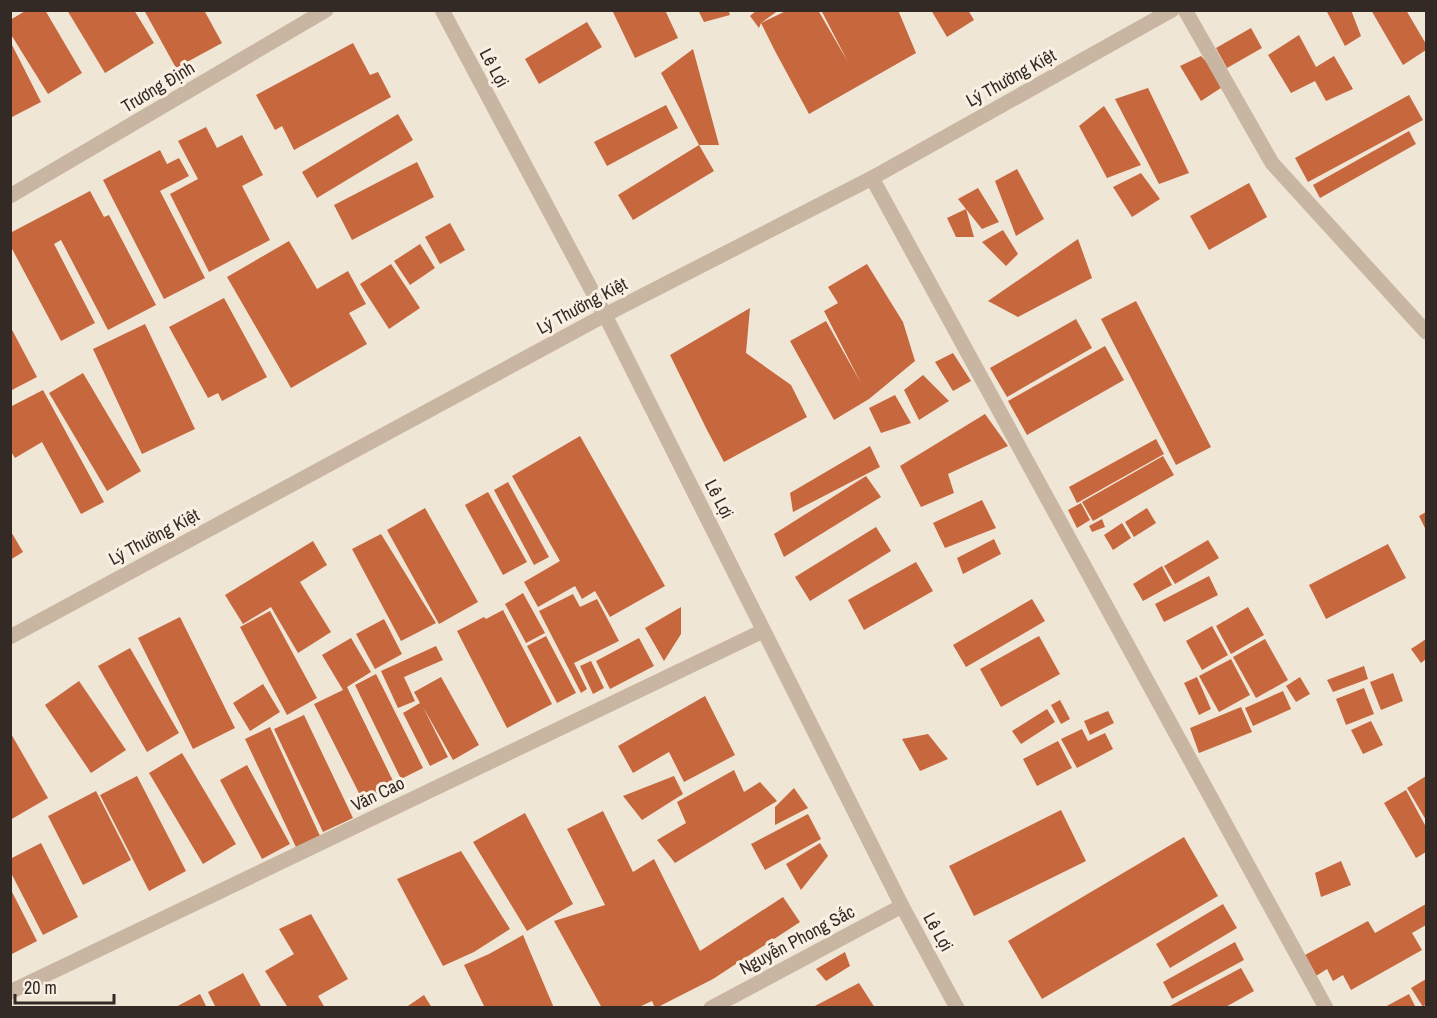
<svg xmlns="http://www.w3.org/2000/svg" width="1437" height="1018" font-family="'Archivo Narrow',sans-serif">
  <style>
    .building { fill: #c7673e }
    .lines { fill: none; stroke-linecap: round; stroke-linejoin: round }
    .minor { stroke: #c8b6a2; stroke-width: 15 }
    .labels { text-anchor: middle; stroke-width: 6; stroke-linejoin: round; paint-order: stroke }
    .street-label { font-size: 18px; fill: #332a25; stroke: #f9efe2 }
  </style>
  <rect width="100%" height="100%" fill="#f0e6d6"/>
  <g class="building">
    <polygon points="27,10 45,10 82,73 48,94 10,33 10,20"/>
    <polygon points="67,10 134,10 154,43 105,73"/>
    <polygon points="144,10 204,10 222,43 176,68"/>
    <polygon points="612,10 665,10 678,38 635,58"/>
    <polygon points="698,10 728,10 730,15 704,22"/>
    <polygon points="757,10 779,10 761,23 788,10 818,10 848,62 821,10 898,10 916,53 809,114 775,51 761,23 759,28 750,16"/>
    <polygon points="931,10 968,10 974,20 947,37"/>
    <polygon points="1326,10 1351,10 1361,36 1345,46"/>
    <polygon points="1371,10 1406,10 1426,44 1426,50 1403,65"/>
    <polygon points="587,22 602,47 539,84 525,59"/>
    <polygon points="1251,28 1262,48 1227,68 1216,48"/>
    <polygon points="1299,35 1316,67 1334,56 1353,89 1326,101 1315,81 1291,93 1268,55"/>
    <polygon points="10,41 41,102 10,118"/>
    <polygon points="353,43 370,75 378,72 391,97 294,150 282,126 275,130 256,95"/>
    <polygon points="693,49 719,145 699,145 714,171 633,220 618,195 699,145 661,73"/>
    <polygon points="1201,56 1227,84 1201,101 1180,66"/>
    <polygon points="1148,88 1189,173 1159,184 1115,99"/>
    <polygon points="1409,95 1423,120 1308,182 1295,158"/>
    <polygon points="666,105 678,128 607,166 594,142"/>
    <polygon points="1104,106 1141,165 1107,178 1079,126"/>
    <polygon points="398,114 413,140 317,198 302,172"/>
    <polygon points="206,127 217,148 242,135 263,175 242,186 270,240 209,272 170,194 198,179 178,141"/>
    <polygon points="1409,131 1416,144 1320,198 1313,185"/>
    <polygon points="160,150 167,164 179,158 189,176 160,191 205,278 164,299 103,180"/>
    <polygon points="417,162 434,197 352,240 334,205"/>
    <polygon points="1017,169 1044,219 1016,236 995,181"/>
    <polygon points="1141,173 1160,199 1132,217 1113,187"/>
    <polygon points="1249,183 1267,217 1209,250 1190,216"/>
    <polygon points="978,188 999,222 982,229 958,199"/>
    <polygon points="90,191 104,217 109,215 156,305 108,330 61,240 54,244 95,323 61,341 10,245 10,233"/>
    <polygon points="966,209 974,237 956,237 947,218"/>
    <polygon points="450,223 465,250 440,264 425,237"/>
    <polygon points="1003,230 1018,254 1006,266 982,242"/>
    <polygon points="1078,239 1092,278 1018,317 988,301"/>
    <polygon points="289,241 317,289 348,271 366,304 349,313 367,344 291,388 227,277"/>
    <polygon points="420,244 435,268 410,285 394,261"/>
    <polygon points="391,264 420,308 389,329 360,284"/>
    <polygon points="867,264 903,322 915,361 869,399 834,420 790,341 826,321 861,383 824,311 838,303 828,287"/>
    <polygon points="224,298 267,377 222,401 218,393 208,398 169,327"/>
    <polygon points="1136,301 1211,447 1176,465 1101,319"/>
    <polygon points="750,308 746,353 791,385 807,417 724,462 707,430 670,355"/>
    <polygon points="1076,319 1092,348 1007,397 990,368"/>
    <polygon points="145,324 195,429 142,454 93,349"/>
    <polygon points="10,326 37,377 10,391"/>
    <polygon points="1105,346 1124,380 1027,435 1008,401"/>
    <polygon points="953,353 971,381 953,391 935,362"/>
    <polygon points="83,373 141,471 107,491 49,393"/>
    <polygon points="923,375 949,401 919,420 904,390"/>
    <polygon points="43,390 104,502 81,514 42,442 15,458 10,450 10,407"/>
    <polygon points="895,395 911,423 881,433 869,408"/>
    <polygon points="985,414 1008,446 948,474 954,493 921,507 900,466"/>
    <polygon points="580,436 665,586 610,617 595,591 582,599 575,586 538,607 524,582 560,561 512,476"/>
    <polygon points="1156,439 1164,454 1077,503 1069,487"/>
    <polygon points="870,446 880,467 793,512 790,493"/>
    <polygon points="1163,456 1174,475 1093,521 1082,502"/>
    <polygon points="866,476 881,497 784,557 774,534"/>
    <polygon points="508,482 549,557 534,565 494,490"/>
    <polygon points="488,492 527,562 503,575 465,505"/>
    <polygon points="982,500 996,528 945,548 933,523"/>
    <polygon points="1081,503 1090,520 1077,528 1068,510"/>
    <polygon points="425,508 478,602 439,624 387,530"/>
    <polygon points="1147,508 1156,523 1134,537 1125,522"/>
    <polygon points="1426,512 1426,530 1419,516"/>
    <polygon points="1102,519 1105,527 1092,532 1089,526"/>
    <polygon points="1122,523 1131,538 1113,550 1104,535"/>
    <polygon points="876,527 891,551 810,601 795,577"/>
    <polygon points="10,530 23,552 10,560"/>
    <polygon points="381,534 436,623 401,641 352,549"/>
    <polygon points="994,539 1001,554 963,574 957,558"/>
    <polygon points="1208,540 1219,558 1175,584 1164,566"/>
    <polygon points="313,541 327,565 300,582 331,632 298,653 271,607 243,624 225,595"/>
    <polygon points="1388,544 1406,578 1326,619 1309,585"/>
    <polygon points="916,562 933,591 864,630 848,600"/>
    <polygon points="1162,566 1172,585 1143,601 1133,584"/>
    <polygon points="1209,576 1218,595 1164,622 1155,604"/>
    <polygon points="523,593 545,633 526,643 505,604"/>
    <polygon points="573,594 580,607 597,599 619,641 574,663 587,689 581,693 539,611"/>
    <polygon points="1032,599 1045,621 966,667 953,645"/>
    <polygon points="681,607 681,634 664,661 645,628"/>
    <polygon points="1248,607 1264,635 1231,654 1216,626"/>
    <polygon points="503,610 552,704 507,728 457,631 484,617 486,619"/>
    <polygon points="270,611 317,698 287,715 240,627"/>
    <polygon points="180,617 235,728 193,749 138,638"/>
    <polygon points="384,619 402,654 375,669 356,634"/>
    <polygon points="1212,626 1228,655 1202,670 1186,641"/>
    <polygon points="546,636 576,693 557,703 527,646"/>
    <polygon points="1039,636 1060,674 1001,707 980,669"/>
    <polygon points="351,638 371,672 347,687 395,785 363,801 314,704 343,690 322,655"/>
    <polygon points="639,638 654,666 610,689 596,661"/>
    <polygon points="1265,639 1288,680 1256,698 1233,657"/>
    <polygon points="1426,639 1426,659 1421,663 1411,649"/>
    <polygon points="436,646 443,660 404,677 415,701 398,708 381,671"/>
    <polygon points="130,648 179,733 147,752 98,666"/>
    <polygon points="1231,659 1250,695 1219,712 1199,676"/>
    <polygon points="591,661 604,688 593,694 580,666"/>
    <polygon points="1364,666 1368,679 1333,692 1327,680"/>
    <polygon points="1393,673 1403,701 1381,710 1370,682"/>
    <polygon points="376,674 423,768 401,779 355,685"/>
    <polygon points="441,677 479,745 453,760 423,707 448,757 430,766 403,713 420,703 414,692"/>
    <polygon points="1197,677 1211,709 1199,715 1184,683"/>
    <polygon points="1300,677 1310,694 1296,702 1286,686"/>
    <polygon points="79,681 126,750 91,773 45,705"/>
    <polygon points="263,684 280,712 250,731 233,703"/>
    <polygon points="1364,688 1374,714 1346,725 1336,699"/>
    <polygon points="1283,691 1291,709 1253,726 1245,708"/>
    <polygon points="705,696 735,755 684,782 669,752 633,773 618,746"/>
    <polygon points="1060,700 1070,719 1061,724 1051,705"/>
    <polygon points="1241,707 1252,732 1199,753 1190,728"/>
    <polygon points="1047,709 1055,722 1021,744 1012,731"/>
    <polygon points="1108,711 1114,723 1090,735 1084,721"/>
    <polygon points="304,715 353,818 323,832 274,729"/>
    <polygon points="1371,721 1383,745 1363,754 1351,730"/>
    <polygon points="270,727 320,836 296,847 245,739"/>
    <polygon points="1082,729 1088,741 1105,733 1113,749 1077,768 1061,739"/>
    <polygon points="10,732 48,798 10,820"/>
    <polygon points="928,734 948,759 920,771 902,739"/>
    <polygon points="1058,741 1072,768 1037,786 1023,759"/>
    <polygon points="182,753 236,844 203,864 149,773"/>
    <polygon points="247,765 290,844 262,859 220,780"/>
    <polygon points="734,770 744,792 760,782 777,801 675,863 657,840 686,823 677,802"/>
    <polygon points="137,776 186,871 149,891 100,795"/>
    <polygon points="674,776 683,794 642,820 623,796"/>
    <polygon points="1426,776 1426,820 1407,788"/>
    <polygon points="794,788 808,808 775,825 775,807"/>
    <polygon points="1406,790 1426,827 1426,852 1416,858 1384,803"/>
    <polygon points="96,791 131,860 83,885 48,816"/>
    <polygon points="1061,810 1086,861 974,916 949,866"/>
    <polygon points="603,811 633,872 654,859 700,951 783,897 800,922 713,979 656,1008 655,1008 652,1001 637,1008 602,1008 554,921 605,905 567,829"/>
    <polygon points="525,813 573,904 527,931 473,842"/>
    <polygon points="808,814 821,839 765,870 751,844"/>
    <polygon points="1184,837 1218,896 1042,999 1008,941"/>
    <polygon points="41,843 78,917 43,935 10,871 10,859"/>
    <polygon points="820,843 828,856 801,890 786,864"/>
    <polygon points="461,851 510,929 474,952 443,966 397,879"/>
    <polygon points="1341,861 1351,885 1321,897 1315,873"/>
    <polygon points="10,888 37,941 10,955"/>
    <polygon points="1223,904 1237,928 1170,968 1156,944"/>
    <polygon points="1426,904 1426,925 1412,933 1422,950 1351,990 1343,975 1333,981 1327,969 1316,976 1305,955 1368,921 1375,933"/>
    <polygon points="311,914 348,979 318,996 325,1008 288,1008 265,971 294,954 279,929"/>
    <polygon points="523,935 554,1008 485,1008 464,965 489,954"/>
    <polygon points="1235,942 1244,960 1172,999 1163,982"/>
    <polygon points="845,952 850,966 826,981 816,969"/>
    <polygon points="1241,968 1254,991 1224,1008 1171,1008 1170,1006"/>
    <polygon points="243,973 262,1008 216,1008 208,992"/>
    <polygon points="1426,979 1426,1004 1423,1007 1411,988"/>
    <polygon points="859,983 875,1008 811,1008"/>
    <polygon points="200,994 207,1008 174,1008"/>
    <polygon points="1409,994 1416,1008 1383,1008"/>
    <polygon points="424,995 432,1008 405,1008"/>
  </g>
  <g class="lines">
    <g class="minor">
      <polyline points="442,10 605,315 902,906 957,1008"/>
      <polyline points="1185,10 1272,163 1426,332"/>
      <polyline points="872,178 1326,1008"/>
      <polyline points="10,196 326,10"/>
      <polyline points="10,637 605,315 872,178 1172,10"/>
      <polyline points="10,992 763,631"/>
      <polyline points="711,1008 902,906"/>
    </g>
  </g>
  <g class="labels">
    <g class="street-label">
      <text transform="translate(494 68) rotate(62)" y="6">Lê Lợi</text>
      <text transform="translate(1011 78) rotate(-29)" y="6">Lý Thường Kiệt</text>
      <text transform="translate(158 87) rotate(-31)" y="6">Trương Định</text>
      <text transform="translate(582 306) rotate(-28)" y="6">Lý Thường Kiệt</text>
      <text transform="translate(719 499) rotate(63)" y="6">Lê Lợi</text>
      <text transform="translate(154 537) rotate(-28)" y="6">Lý Thường Kiệt</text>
      <text transform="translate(378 794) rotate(-26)" y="6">Văn Cao</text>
      <text transform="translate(938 932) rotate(61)" y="6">Lê Lợi</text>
      <text transform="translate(797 940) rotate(-28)" y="6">Nguyễn Phong Sắc</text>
    </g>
  </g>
  <rect width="1437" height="1018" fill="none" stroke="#332a25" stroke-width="24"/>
  <path d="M15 994v9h99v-9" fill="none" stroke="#332a25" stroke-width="3"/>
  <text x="24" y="994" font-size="18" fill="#332a25" stroke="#f9efe2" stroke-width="4.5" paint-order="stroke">20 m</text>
</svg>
